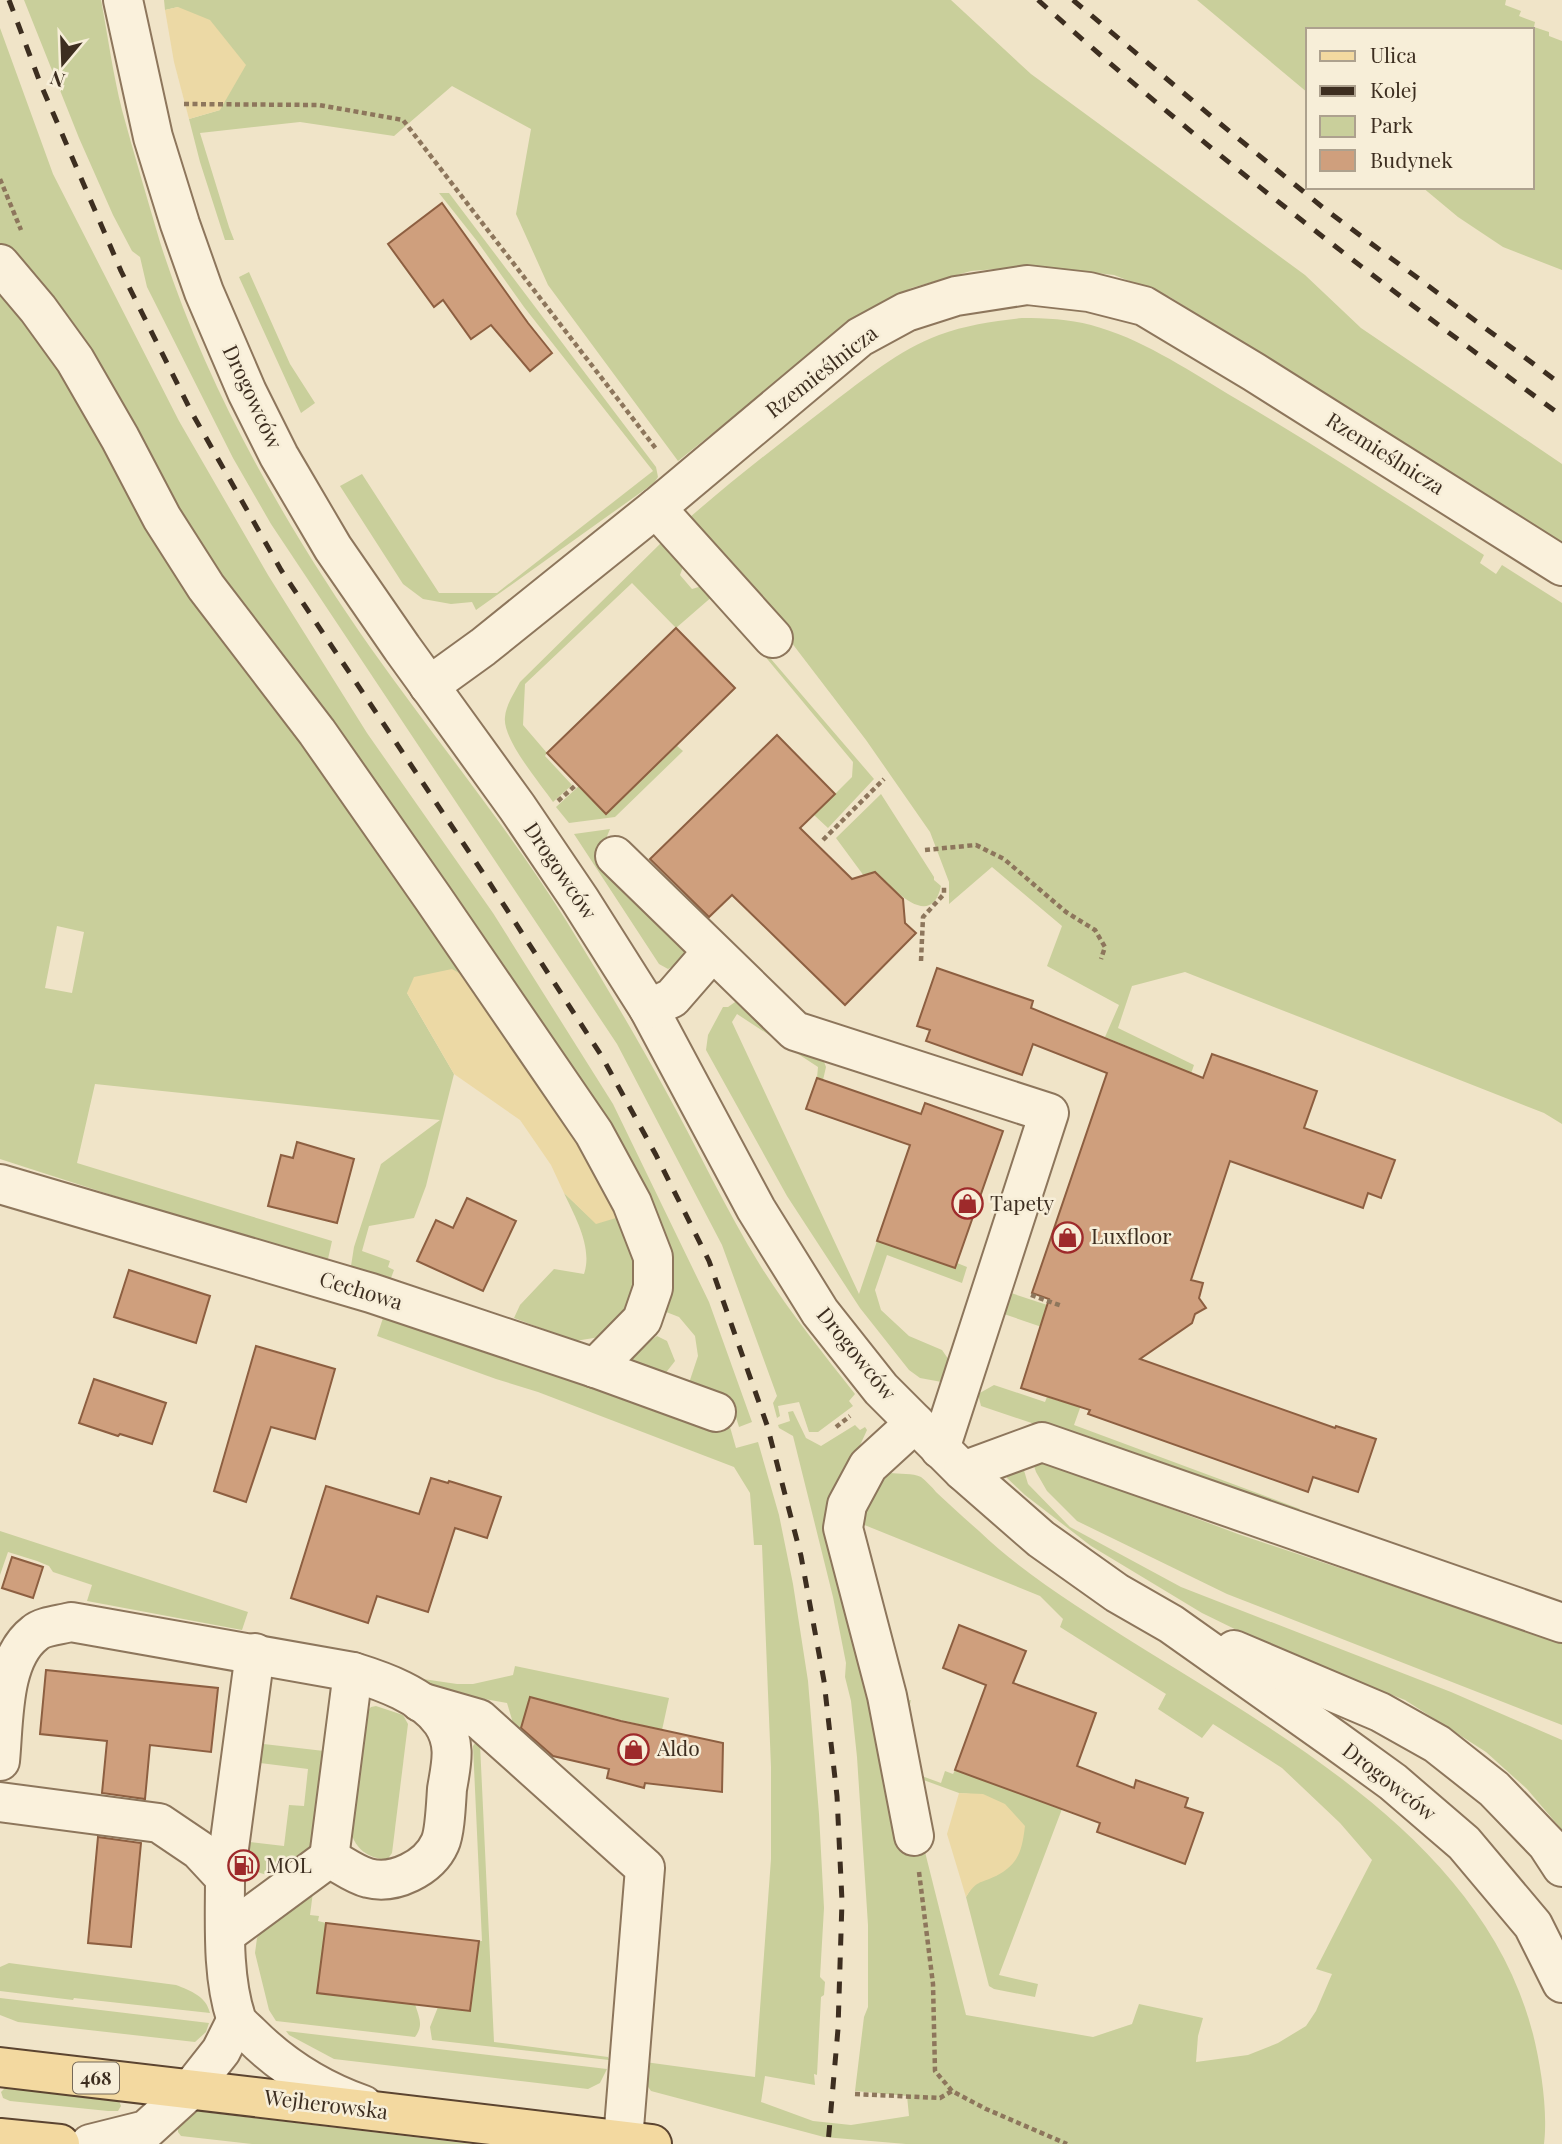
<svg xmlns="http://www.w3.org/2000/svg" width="1562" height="2144" font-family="'Playfair Display',serif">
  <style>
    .green { fill: #c9cf9b; fill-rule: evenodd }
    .sand { fill: #ecd9a5 }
    .building { fill: #cf9f7d; stroke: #8d5f41; stroke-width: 2 }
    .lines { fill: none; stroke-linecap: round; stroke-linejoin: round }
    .minor-casing { stroke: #8d765c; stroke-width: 42 }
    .major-casing { stroke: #5b4430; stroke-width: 42 }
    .path { stroke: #8d765c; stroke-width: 4.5; stroke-dasharray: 5 3.5; stroke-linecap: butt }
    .minor { stroke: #faf1dc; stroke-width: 38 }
    .major { stroke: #f3d9a0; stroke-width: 38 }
    .rail { stroke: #3d2e20; stroke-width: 5; stroke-dasharray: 12 12; stroke-linecap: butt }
    .labels { text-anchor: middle; stroke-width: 5; stroke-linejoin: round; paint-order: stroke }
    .shield { fill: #f7eed8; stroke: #756857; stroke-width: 2 }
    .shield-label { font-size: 19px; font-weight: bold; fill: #3d2e20 }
    .street-label { font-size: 21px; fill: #3d2e20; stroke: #f7eed8 }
    .poi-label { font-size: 21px; fill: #3d2e20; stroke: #f7eed8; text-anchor: start }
  </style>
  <rect width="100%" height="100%" fill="#f0e4c8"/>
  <g class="green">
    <path d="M 24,0 L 101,0 C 108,37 113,74 122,110 C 134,154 147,198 160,242 C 205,385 284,524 370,647 C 435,739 507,826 567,922 C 602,979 636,1036 668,1095 C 699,1151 726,1210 760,1265 C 788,1310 822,1352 855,1394 L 849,1401 L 853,1406 L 818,1432 L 809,1432 L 799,1402 L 778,1406 L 780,1416 L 777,1418 L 773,1403 L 777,1396 L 722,1245 L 617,1044 L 271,524 L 233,458 L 147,287 L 140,257 L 132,251 L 113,215 L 79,138 Z"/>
    <polygon points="164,0 951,0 1031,74 1305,275 1361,328 1562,464 1562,547 1170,297 1114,275 1034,266 971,271 911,288 853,321 678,461 548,285 516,214 531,129 452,86 394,136 300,122 200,133 229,227 234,240 225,240 200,162 189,119 220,110 178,7 165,10"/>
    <polygon points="1197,0 1506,0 1505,5 1521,11 1519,16 1535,22 1534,27 1549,32 1549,36 1562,41 1562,270 1503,247 1458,217 1422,187 1532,187 1532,30 1308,30 1308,93"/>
    <polygon points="0,28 53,174 179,421 268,575 367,733 493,913 613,1104 709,1302 752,1422 739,1427 731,1401 688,1386 698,1356 695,1336 679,1317 661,1310 663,1275 329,736 6,255 0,243"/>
    <polygon points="439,193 449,193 656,467 658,477 654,483 476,610 472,602 451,604 423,599 403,584 340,486 362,474 439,593 497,593 653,471 524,307 477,241"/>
    <polygon points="249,272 290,364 315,403 301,413 239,277"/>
    <path d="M 0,281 L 484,987 L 407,993 L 454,1074 L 426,1186 L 414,1218 L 369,1226 L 362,1251 L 390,1261 L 388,1267 L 394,1270 L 391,1278 L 351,1266 L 354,1247 L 381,1164 L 440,1120 L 95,1084 L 77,1163 L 332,1241 L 328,1259 L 164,1212 L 0,1159 ZM 57,926 L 84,932 L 72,993 L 45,988 Z"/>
    <path d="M 1022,318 C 1045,318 1069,319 1091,325 C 1140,338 1185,368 1228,394 C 1315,445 1400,500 1484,555 L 1480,563 L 1496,574 L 1502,565 L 1562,603 L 1562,1124 L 1544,1113 L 1185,972 L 1132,986 L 1118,1028 L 1194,1065 L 1118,1283 L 1104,1341 L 1074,1425 L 1300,1509 L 1297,1512 L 981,1406 L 978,1394 L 994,1385 L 1045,1402 L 1047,1397 L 1059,1401 L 1075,1352 L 1077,1339 L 1001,1313 L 1008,1292 L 1084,1317 L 1167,1063 L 1105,1037 L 1119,1005 L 1047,966 L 1062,926 L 992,867 L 949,904 L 949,882 L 930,832 L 866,740 L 788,638 L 689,518 C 735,478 783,441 831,404 C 864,379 899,350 939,335 C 966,325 994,321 1022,318 Z"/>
    <path d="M 663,541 L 682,560 L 683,567 L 680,575 L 692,589 L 702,586 L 710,588 L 874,779 L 828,828 L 814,815 L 852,777 L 853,762 L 714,595 L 676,628 L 632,583 L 525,684 L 523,725 L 547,753 L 545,756 L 572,785 L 553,802 C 540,783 502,739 505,717 C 506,704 515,692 520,682 Z"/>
    <polygon points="676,745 683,751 615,817 569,823 556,807 579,786 606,814"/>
    <path d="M 881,794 L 934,877 L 934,880 L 941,886 C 931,932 891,887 876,872 L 864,876 L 836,838 Z"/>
    <path d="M 610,829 L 601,851 L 688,948 C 683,958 679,964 668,969 L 659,964 L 574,834 Z"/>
    <polygon points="738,1000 823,1059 826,1067 823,1080 817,1078 818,1067 737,1014 732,1022 859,1294 877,1241 955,1268 957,1263 967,1267 962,1283 887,1255 875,1290 881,1310 909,1336 942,1350 951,1363 947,1383 920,1378 909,1370 860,1308 787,1196 706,1050 708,1035 723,1007 728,1007"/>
    <path d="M 598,1155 L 628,1218 L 641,1296 L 600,1337 L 575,1341 L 514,1318 L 520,1305 L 554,1269 L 584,1274 C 593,1247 575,1217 564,1193 L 596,1223 Z"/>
    <path d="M 383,1318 L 516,1358 L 718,1428 L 727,1429 L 730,1427 L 736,1448 L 758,1442 L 779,1515 L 793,1584 L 808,1681 L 819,1814 L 824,1908 L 820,1977 L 825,1982 L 824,1995 L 821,1997 L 817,2075 L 814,2074 L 815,2085 L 765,2076 L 761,2102 L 813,2121 L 851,2125 L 909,2116 L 907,2096 L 855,2091 L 864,2017 L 868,2007 L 868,1925 L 857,1757 L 851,1701 L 845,1677 L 846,1663 L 833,1597 L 793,1436 L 779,1428 L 778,1425 L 790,1421 L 788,1412 L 793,1411 L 806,1438 L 821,1446 L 855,1425 L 860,1430 L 865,1427 L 867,1430 L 836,1498 L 966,2015 L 1093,2037 L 1132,2024 L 1139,2004 L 1203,2018 L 1198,2036 L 1196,2062 L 1248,2055 L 1278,2043 L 1306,2026 L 1316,2011 L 1332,1974 L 1316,1969 L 1372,1860 L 1340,1823 L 1282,1768 L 1213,1724 L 1202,1738 L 1158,1709 L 1166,1694 L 1060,1627 L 1063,1619 L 1040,1596 L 862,1524 L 856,1541 L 864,1497 L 890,1473 C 899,1474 913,1473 921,1477 C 926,1481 932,1487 936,1492 C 950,1505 964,1518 979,1531 C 1008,1559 1042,1583 1075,1605 C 1241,1716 1479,1823 1533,2034 C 1541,2066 1548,2112 1544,2144 L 906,2144 L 824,2137 L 651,2091 L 644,2081 L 645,2062 L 755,2077 L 771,1859 L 771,1767 L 762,1545 L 754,1545 L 750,1493 L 734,1467 L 538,1392 L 496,1379 L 377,1336 Z"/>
    <polygon points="657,1336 667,1341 675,1361 661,1379 623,1361"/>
    <polygon points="1021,1460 1028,1484 1070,1527 1181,1587 1451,1692 1562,1740 1562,1830 1527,1789 1486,1752 1405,1700 1284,1653 1202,1613 1091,1546 1025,1495 1007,1478 1008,1471"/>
    <polygon points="1036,1460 1056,1466 1238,1534 1444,1603 1464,1602 1562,1639 1562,1725 1227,1594 1077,1521 1047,1491 1036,1472 1033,1463"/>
    <polygon points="0,1531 248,1612 242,1630 87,1601 92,1585 53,1572 49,1566 37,1561 8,1552 0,1575"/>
    <polygon points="515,1666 669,1698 662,1730 530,1697 518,1740 507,1703 479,1698 474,1703 389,1674 457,1684 473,1684 513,1675"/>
    <polygon points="911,1700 907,1717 919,1775 941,1783 945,1771 953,1774 955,1770 1062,1809 999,1975 1038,1984 1035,1997 994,1989 989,1986 966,1897 974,1884 997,1875 983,1795 959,1793 918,1778 902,1702"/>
    <path d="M 376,1706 L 403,1715 L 408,1724 L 392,1853 L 387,1860 C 366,1857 357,1850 350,1831 L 365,1713 L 371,1707 Z"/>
    <path d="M 255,1743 L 324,1751 L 328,1781 L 319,1780 L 317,1795 L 327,1796 L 318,1844 C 301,1857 274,1889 251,1867 C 245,1861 242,1850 242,1841 L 284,1846 L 289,1805 L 304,1806 L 308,1769 L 253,1762 Z"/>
    <polygon points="475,1743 480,1744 494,2042 608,2057 609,2060 432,2040 430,2027 438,2007 470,2011 479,1941 482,1941 473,1746"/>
    <path d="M 313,1892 L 310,1915 L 319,1916 L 318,1921 L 326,1923 L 318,1993 L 415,2004 C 419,2018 424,2025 415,2037 L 276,2021 L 269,2010 L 255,1953 L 257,1938 L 272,1917 Z"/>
    <path d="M 9,1963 L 176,1985 C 191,1991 206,1996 210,2013 L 74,1998 L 73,2000 L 0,1991 L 0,1967 Z"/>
    <polygon points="0,1998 209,2023 206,2032 195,2042 18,2022 0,2015"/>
    <polygon points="286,2031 607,2069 600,2083 588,2089 334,2059 289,2035"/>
    <polygon points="5,2088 119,2101 121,2106 118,2111 108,2111 10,2101 3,2098 1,2092"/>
    <polygon points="195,2111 472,2144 252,2144 181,2136 178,2132 178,2123"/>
  </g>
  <g class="sand">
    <polygon points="178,7 210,20 246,65 220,110 189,119 174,62 165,10"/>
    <polygon points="452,969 484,987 598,1155 616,1218 596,1224 564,1193 551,1165 520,1120 454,1074 407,993 414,977"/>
    <path d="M 959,1793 L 983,1794 L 1005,1804 L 1025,1826 C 1022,1850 1019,1864 996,1876 C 979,1884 977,1880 966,1897 L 947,1834 Z"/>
  </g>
  <g class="building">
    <polygon points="442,203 528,323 552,353 530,371 491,325 471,339 443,300 434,307 388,244"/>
    <polygon points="676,628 735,688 606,814 547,753"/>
    <polygon points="777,735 835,794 800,828 852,879 875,872 903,899 905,923 916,933 845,1005 732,895 709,917 650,859"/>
    <polygon points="937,968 1033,1001 1031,1008 1203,1078 1212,1054 1317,1091 1304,1128 1395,1160 1381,1198 1368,1193 1363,1208 1230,1161 1191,1280 1203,1283 1199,1298 1206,1308 1195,1314 1192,1323 1140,1359 1335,1428 1336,1426 1376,1439 1358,1492 1313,1477 1308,1492 1088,1414 1090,1410 1021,1388 1049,1299 1032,1293 1107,1073 1033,1044 1022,1075 926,1041 930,1030 917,1026"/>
    <polygon points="817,1078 921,1114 925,1103 1003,1131 955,1268 877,1241 910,1145 806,1109"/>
    <polygon points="297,1142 354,1159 337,1223 268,1206 281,1155 293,1158"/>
    <polygon points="467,1198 516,1221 483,1291 417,1261 436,1220 453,1228"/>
    <polygon points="129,1270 210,1296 196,1343 114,1317"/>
    <polygon points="256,1346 335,1369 315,1439 271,1427 246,1502 214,1491"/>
    <polygon points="94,1379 166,1403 152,1444 120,1434 118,1436 79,1423"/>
    <polygon points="431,1478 448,1483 449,1481 501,1497 487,1538 455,1528 428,1612 377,1596 368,1623 291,1598 326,1486 419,1514"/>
    <polygon points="12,1557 43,1567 33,1598 2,1588"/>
    <polygon points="959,1625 1026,1651 1013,1683 1096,1713 1077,1766 1134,1788 1136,1780 1188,1798 1185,1807 1203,1813 1185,1864 1097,1832 1100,1823 955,1770 986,1685 943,1668"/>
    <polygon points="46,1670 218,1688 211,1752 150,1745 145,1799 102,1793 107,1741 40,1734"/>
    <polygon points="530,1697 621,1721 723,1743 722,1792 645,1783 644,1788 607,1778 609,1769 553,1756 521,1728"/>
    <polygon points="98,1837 141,1843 131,1947 88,1943"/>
    <polygon points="326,1923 479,1941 470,2011 317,1993"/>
  </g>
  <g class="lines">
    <defs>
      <g id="minor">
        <polyline points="123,0 153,137 180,224 204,292 247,392 279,456 333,548 402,648 517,807 580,900 649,1009 756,1209 820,1312 881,1389 963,1471 1041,1539 1117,1593 1171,1624 1335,1740 1393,1782 1464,1843 1533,1925 1562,1983"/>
        <polyline points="0,264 38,309 75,360 120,438 162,518 206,587 317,732 433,898 594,1133 632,1203 653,1257 653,1288 642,1320 595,1368"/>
        <polyline points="656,508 773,638"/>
        <polyline points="429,686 483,647 656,508 860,337 906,312 956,296 1027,285 1089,292 1144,306 1254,372 1562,566"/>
        <polyline points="615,856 795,1031 1049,1113 940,1449"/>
        <polyline points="649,1009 672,998 712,952"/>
        <polyline points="0,1184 371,1293 595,1368 716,1412"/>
        <polyline points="963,1471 1042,1442 1562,1623"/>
        <polyline points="1234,1650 1380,1712 1437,1744 1494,1789 1547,1844 1562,1867"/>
        <polyline points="420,1702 479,1719 645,1868 623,2140"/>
        <path d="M 0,1761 C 4,1721 1,1659 35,1633 C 43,1626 61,1625 71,1622 L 353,1672 C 382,1681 423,1695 442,1722 C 457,1744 451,1765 447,1789 C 446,1803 445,1832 440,1843 C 429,1868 394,1885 368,1878 C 355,1875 341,1864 329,1858 L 226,1934"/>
        <path d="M 0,1802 L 159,1823 L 199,1850 L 225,1878 C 225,1922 222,1976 236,2018 C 238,2024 245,2029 250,2034 C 282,2066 320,2090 363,2105"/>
        <polyline points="914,1836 887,1696 843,1528 847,1505 868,1466 915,1423"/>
        <polyline points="329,1858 353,1672"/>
        <polyline points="225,1878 255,1653"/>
        <polyline points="90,2144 146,2130 191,2089 221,2051 236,2021"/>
      </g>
      <g id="major">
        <polyline points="0,2067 652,2144"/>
        <polyline points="0,2138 60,2144"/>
      </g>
    </defs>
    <use href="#minor" class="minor-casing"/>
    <use href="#major" class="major-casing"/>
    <g class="path">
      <polyline points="184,104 319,105 403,120 657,450"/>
      <polyline points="0,179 21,230"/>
      <polyline points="558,801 577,784"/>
      <polyline points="823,840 884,779"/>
      <polyline points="925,850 976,845 1004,859 1066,912 1095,930 1105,947 1101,959"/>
      <polyline points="921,961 923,917 944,894 944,885"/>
      <polyline points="1031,1295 1062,1306"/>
      <polyline points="836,1427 850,1416"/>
      <polyline points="919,1872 933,1984 935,2071 952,2091 986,2109 1067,2144"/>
      <polyline points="855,2094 940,2098 952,2091"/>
    </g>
    <use href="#minor" class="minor"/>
    <use href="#major" class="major"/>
    <g class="rail">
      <polyline points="9,0 41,85 121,271 192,413 281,570 489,882 601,1055 656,1155 709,1261 767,1425 801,1556 824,1681 837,1796 842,1901 838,2029 828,2144"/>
      <path d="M 1038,0 C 1204,149 1382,285 1562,416"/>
      <polyline points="1073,0 1212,117 1326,210 1562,385"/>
    </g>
  </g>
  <defs>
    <symbol id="shop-ring" viewBox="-11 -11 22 22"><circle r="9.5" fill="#f7eed8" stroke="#9e2a2b" stroke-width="1.5"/><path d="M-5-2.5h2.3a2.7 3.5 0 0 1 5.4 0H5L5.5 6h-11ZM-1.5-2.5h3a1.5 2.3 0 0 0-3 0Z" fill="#9e2a2b"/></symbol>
    <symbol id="fuel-ring" viewBox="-11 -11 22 22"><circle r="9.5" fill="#f7eed8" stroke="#9e2a2b" stroke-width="1.5"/><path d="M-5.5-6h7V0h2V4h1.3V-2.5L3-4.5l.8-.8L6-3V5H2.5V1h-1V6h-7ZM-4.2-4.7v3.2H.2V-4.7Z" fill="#9e2a2b"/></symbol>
  </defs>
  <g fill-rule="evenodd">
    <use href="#shop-ring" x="950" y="1186" width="35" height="35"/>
    <use href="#shop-ring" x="1050" y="1220" width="35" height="35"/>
    <use href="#shop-ring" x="616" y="1732" width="35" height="35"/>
    <use href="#fuel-ring" x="226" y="1848" width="35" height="35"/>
  </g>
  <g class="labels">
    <rect class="shield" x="73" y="2062.5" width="46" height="31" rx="5"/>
    <g class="shield-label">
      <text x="96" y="2085">468</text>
    </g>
    <g class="street-label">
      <text transform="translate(822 372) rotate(-38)" y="7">Rzemieślnicza</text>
      <text transform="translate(252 397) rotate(65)" y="7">Drogowców</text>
      <text transform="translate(1385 454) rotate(32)" y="7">Rzemieślnicza</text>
      <text transform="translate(560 871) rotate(56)" y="7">Drogowców</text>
      <text transform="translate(361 1291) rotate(17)" y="7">Cechowa</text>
      <text transform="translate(856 1354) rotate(51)" y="7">Drogowców</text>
      <text transform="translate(1389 1782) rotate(38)" y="7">Drogowców</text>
      <text transform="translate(326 2105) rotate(7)" y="7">Wejherowska</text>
    </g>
    <g class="poi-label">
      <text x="990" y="1211">Tapety</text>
      <text x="1091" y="1244">Luxfloor</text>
      <text x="657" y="1756">Aldo</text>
      <text x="266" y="1873">MOL</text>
    </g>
  </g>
  <rect x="1306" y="28" width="228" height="161" fill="#f7eed8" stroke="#ada18e" stroke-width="2"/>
  <rect x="1320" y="51" width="35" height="10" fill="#f3d9a0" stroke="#ada18e" stroke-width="2"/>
  <text x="1370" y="63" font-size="21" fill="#3d2e20">Ulica</text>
  <rect x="1320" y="86" width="35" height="10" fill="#3d2e20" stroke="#ada18e" stroke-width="2"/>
  <text x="1370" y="98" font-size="21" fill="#3d2e20">Kolej</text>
  <rect x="1320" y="116" width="35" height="21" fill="#c9cf9b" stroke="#ada18e" stroke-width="2"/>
  <text x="1370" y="133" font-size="21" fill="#3d2e20">Park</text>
  <rect x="1320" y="150" width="35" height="21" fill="#cf9f7d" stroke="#ada18e" stroke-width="2"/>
  <text x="1370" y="168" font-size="21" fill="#3d2e20">Budynek</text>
  <g transform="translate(63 63) rotate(199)" stroke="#f7eed8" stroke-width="5" paint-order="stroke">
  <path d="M0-5L12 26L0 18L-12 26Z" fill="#3d2e20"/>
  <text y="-10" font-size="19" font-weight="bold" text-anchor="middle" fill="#3d2e20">N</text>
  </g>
</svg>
